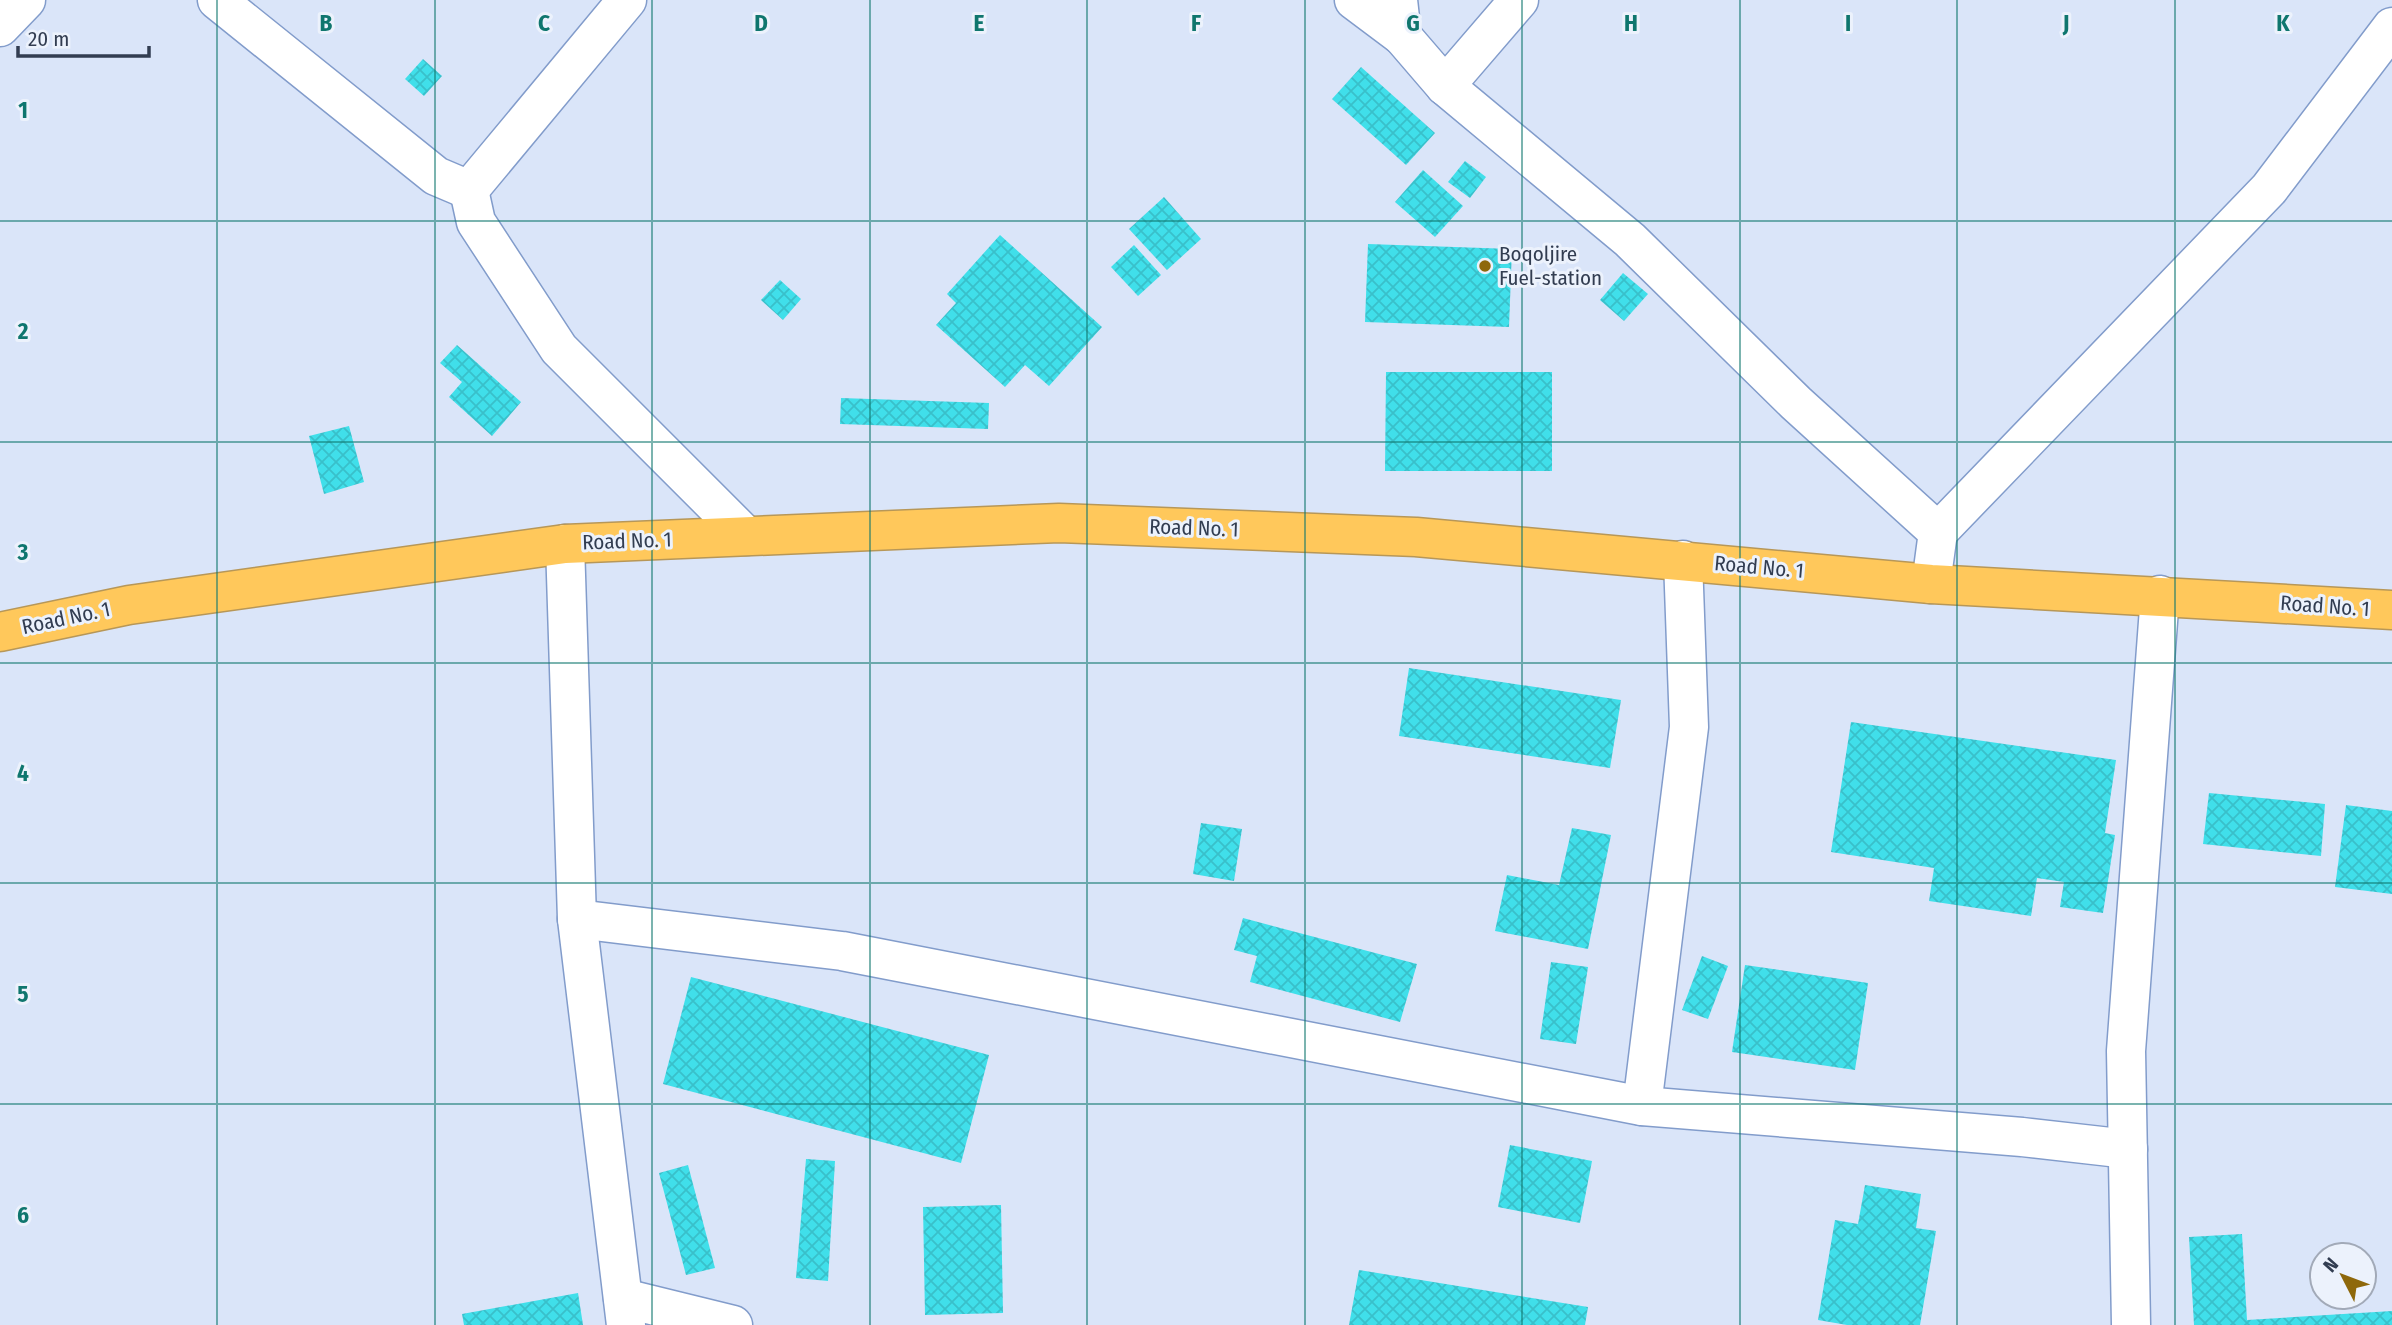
<svg xmlns="http://www.w3.org/2000/svg" width="2392" height="1325" font-family="'Fira Sans Condensed',sans-serif">
  <style>
    .building { fill: url(#building-cross-hatch) }
    .lines { fill: none; stroke-linecap: round; stroke-linejoin: round }
    .minor-casing { stroke: #829ccb; stroke-width: 41 }
    .highway-casing { stroke: #b79758; stroke-width: 41 }
    .minor { stroke: #fff; stroke-width: 38 }
    .highway { stroke: #ffc85b; stroke-width: 38 }
    .grid { fill: none; stroke: #0f766e; stroke-width: 2; stroke-opacity: 0.55 }
    .poi-dot { fill: #8e680b; stroke: #ecf2fc; stroke-width: 2.5 }
    .labels { text-anchor: middle; stroke-width: 6; stroke-linejoin: round; paint-order: stroke }
    .poi-label { font-size: 21px; fill: #323d51; stroke: #ecf2fc; text-anchor: start }
    .street-label { font-size: 21px; fill: #323d51; stroke: #ecf2fc }
    .grid-label { font-size: 23px; text-anchor: middle; font-weight: bold; fill: #0f766e; stroke: #ecf2fc; stroke-width: 6; stroke-linejoin: round; paint-order: stroke }
  </style>
  <defs>
    <pattern id="building-cross-hatch" width="8" height="8" patternUnits="userSpaceOnUse" patternTransform="scale(1.75)"><rect width="8" height="8" fill="#40dfea"/><path d="M0 0l8 8M0 8l8-8" fill="none" stroke="#39c0ca"/></pattern>
  </defs>
  <rect width="100%" height="100%" fill="#dae5f9"/>
  <g class="building">
    <polygon points="423,59 442,76 424,96 405,79"/>
    <polygon points="1361,67 1435,133 1406,165 1332,99"/>
    <polygon points="1465,161 1486,177 1470,198 1448,182"/>
    <polygon points="1423,170 1463,206 1435,237 1395,202"/>
    <polygon points="1164,197 1201,239 1167,270 1129,229"/>
    <polygon points="1000,235 1102,327 1049,386 1025,365 1005,387 936,325 956,303 947,294"/>
    <polygon points="1368,244 1512,249 1509,327 1365,322"/>
    <polygon points="1134,245 1161,275 1138,296 1111,267"/>
    <polygon points="1623,273 1648,294 1624,321 1600,300"/>
    <polygon points="780,280 801,299 783,320 761,300"/>
    <polygon points="457,345 521,402 492,436 449,397 462,382 440,363"/>
    <polygon points="1386,372 1552,372 1552,471 1385,471"/>
    <polygon points="841,398 989,403 988,429 840,424"/>
    <polygon points="349,426 364,482 324,494 309,436"/>
    <polygon points="1409,668 1621,700 1610,768 1399,736"/>
    <polygon points="1851,722 2116,760 2105,833 2115,835 2103,913 2060,907 2064,882 2037,878 2031,916 1929,901 1934,868 1831,852"/>
    <polygon points="2209,793 2325,804 2321,856 2203,844"/>
    <polygon points="2346,805 2392,811 2392,894 2335,887"/>
    <polygon points="1201,823 1242,829 1234,881 1193,874"/>
    <polygon points="1572,828 1611,835 1588,949 1495,931 1507,875 1559,885"/>
    <polygon points="1243,918 1417,964 1400,1022 1250,982 1257,956 1234,950"/>
    <polygon points="1702,956 1728,966 1708,1019 1682,1010"/>
    <polygon points="1551,962 1588,967 1576,1044 1540,1039"/>
    <polygon points="1745,965 1868,983 1855,1070 1732,1052"/>
    <polygon points="691,977 989,1055 961,1163 663,1084"/>
    <polygon points="1510,1145 1592,1161 1580,1223 1498,1207"/>
    <polygon points="806,1159 835,1161 828,1281 796,1278"/>
    <polygon points="688,1165 715,1268 686,1275 659,1173"/>
    <polygon points="1865,1185 1921,1194 1916,1228 1936,1231 1920,1325 1847,1325 1818,1320 1835,1220 1858,1224"/>
    <polygon points="1001,1205 1003,1313 925,1315 923,1207"/>
    <polygon points="2242,1234 2247,1320 2392,1311 2392,1325 2194,1325 2189,1237"/>
    <polygon points="1359,1270 1588,1307 1585,1325 1349,1325"/>
    <polygon points="578,1293 583,1325 464,1325 462,1314"/>
  </g>
  <g class="lines">
    <defs>
      <g id="minor">
        <polyline points="217,0 436,176 469,190"/>
        <polyline points="1354,0 1402,36"/>
        <polyline points="1398,0 1402,36 1445,86 1630,240 1796,403 1938,532 1931,584"/>
        <polyline points="0,27 26,0"/>
        <polyline points="1445,86 1519,0"/>
        <polyline points="469,190 476,222 559,349 746,536"/>
        <polyline points="469,190 627,0"/>
        <polyline points="1938,532 2269,189 2392,27"/>
        <polyline points="565,544 577,919 626,1325"/>
        <polyline points="577,919 842,951 1642,1106 2022,1137 2128,1149"/>
        <polyline points="1642,1106 1689,727 1683,560"/>
        <polyline points="623,1298 733,1325"/>
        <polyline points="2131,1325 2126,1051 2160,595"/>
      </g>
      <polyline id="highway" points="0,632 129,605 565,544 1059,523 1416,537 1931,584 2392,610"/>
    </defs>
    <use href="#minor" class="minor-casing"/>
    <use href="#highway" class="highway-casing"/>
    <use href="#minor" class="minor"/>
    <use href="#highway" class="highway"/>
  </g>
  <path class="grid" d="M 217,0 L 217,1325M 435,0 L 435,1325M 652,0 L 652,1325M 870,0 L 870,1325M 1087,0 L 1087,1325M 1305,0 L 1305,1325M 1522,0 L 1522,1325M 1740,0 L 1740,1325M 1957,0 L 1957,1325M 2175,0 L 2175,1325M 0,221 L 2392,221M 0,442 L 2392,442M 0,663 L 2392,663M 0,883 L 2392,883M 0,1104 L 2392,1104"/>
  <circle class="poi-dot" cx="1485" cy="266" r="7"/>
  <g class="labels">
    <g class="poi-label">
      <text x="1499" y="261">Boqoljire<tspan x="1499" dy="24">Fuel-station</tspan></text>
    </g>
    <g class="street-label">
      <text transform="translate(1194 528) rotate(2)" y="7">Road No. 1</text>
      <text transform="translate(627 541) rotate(-2)" y="7">Road No. 1</text>
      <text transform="translate(1759 567) rotate(5)" y="7">Road No. 1</text>
      <text transform="translate(2325 606) rotate(4)" y="7">Road No. 1</text>
      <text transform="translate(66 618) rotate(-12)" y="7">Road No. 1</text>
    </g>
  </g>
  <g class="grid-label">
    <text x="326" y="31">B</text>
    <text x="544" y="31">C</text>
    <text x="761" y="31">D</text>
    <text x="979" y="31">E</text>
    <text x="1196" y="31">F</text>
    <text x="1413" y="31">G</text>
    <text x="1631" y="31">H</text>
    <text x="1848" y="31">I</text>
    <text x="2066" y="31">J</text>
    <text x="2283" y="31">K</text>
    <text x="23" y="118">1</text>
    <text x="23" y="339">2</text>
    <text x="23" y="560">3</text>
    <text x="23" y="781">4</text>
    <text x="23" y="1002">5</text>
    <text x="23" y="1223">6</text>
  </g>
  <g transform="translate(2343 1276) rotate(312)"><circle r="33" fill="#ecf2fc" stroke="#a2aab8" stroke-width="2"/>
  <path d="M0-5L12 26L0 18L-12 26Z" fill="#8e680b"/>
  <text y="-10" font-size="19" font-weight="bold" text-anchor="middle" fill="#323d51">N</text>
  </g>
  <path d="M18 46v10h131v-10" fill="none" stroke="#323d51" stroke-width="3.5"/>
  <text x="28" y="46" font-size="21" fill="#323d51" stroke="#ecf2fc" stroke-width="5" paint-order="stroke">20 m</text>
</svg>
